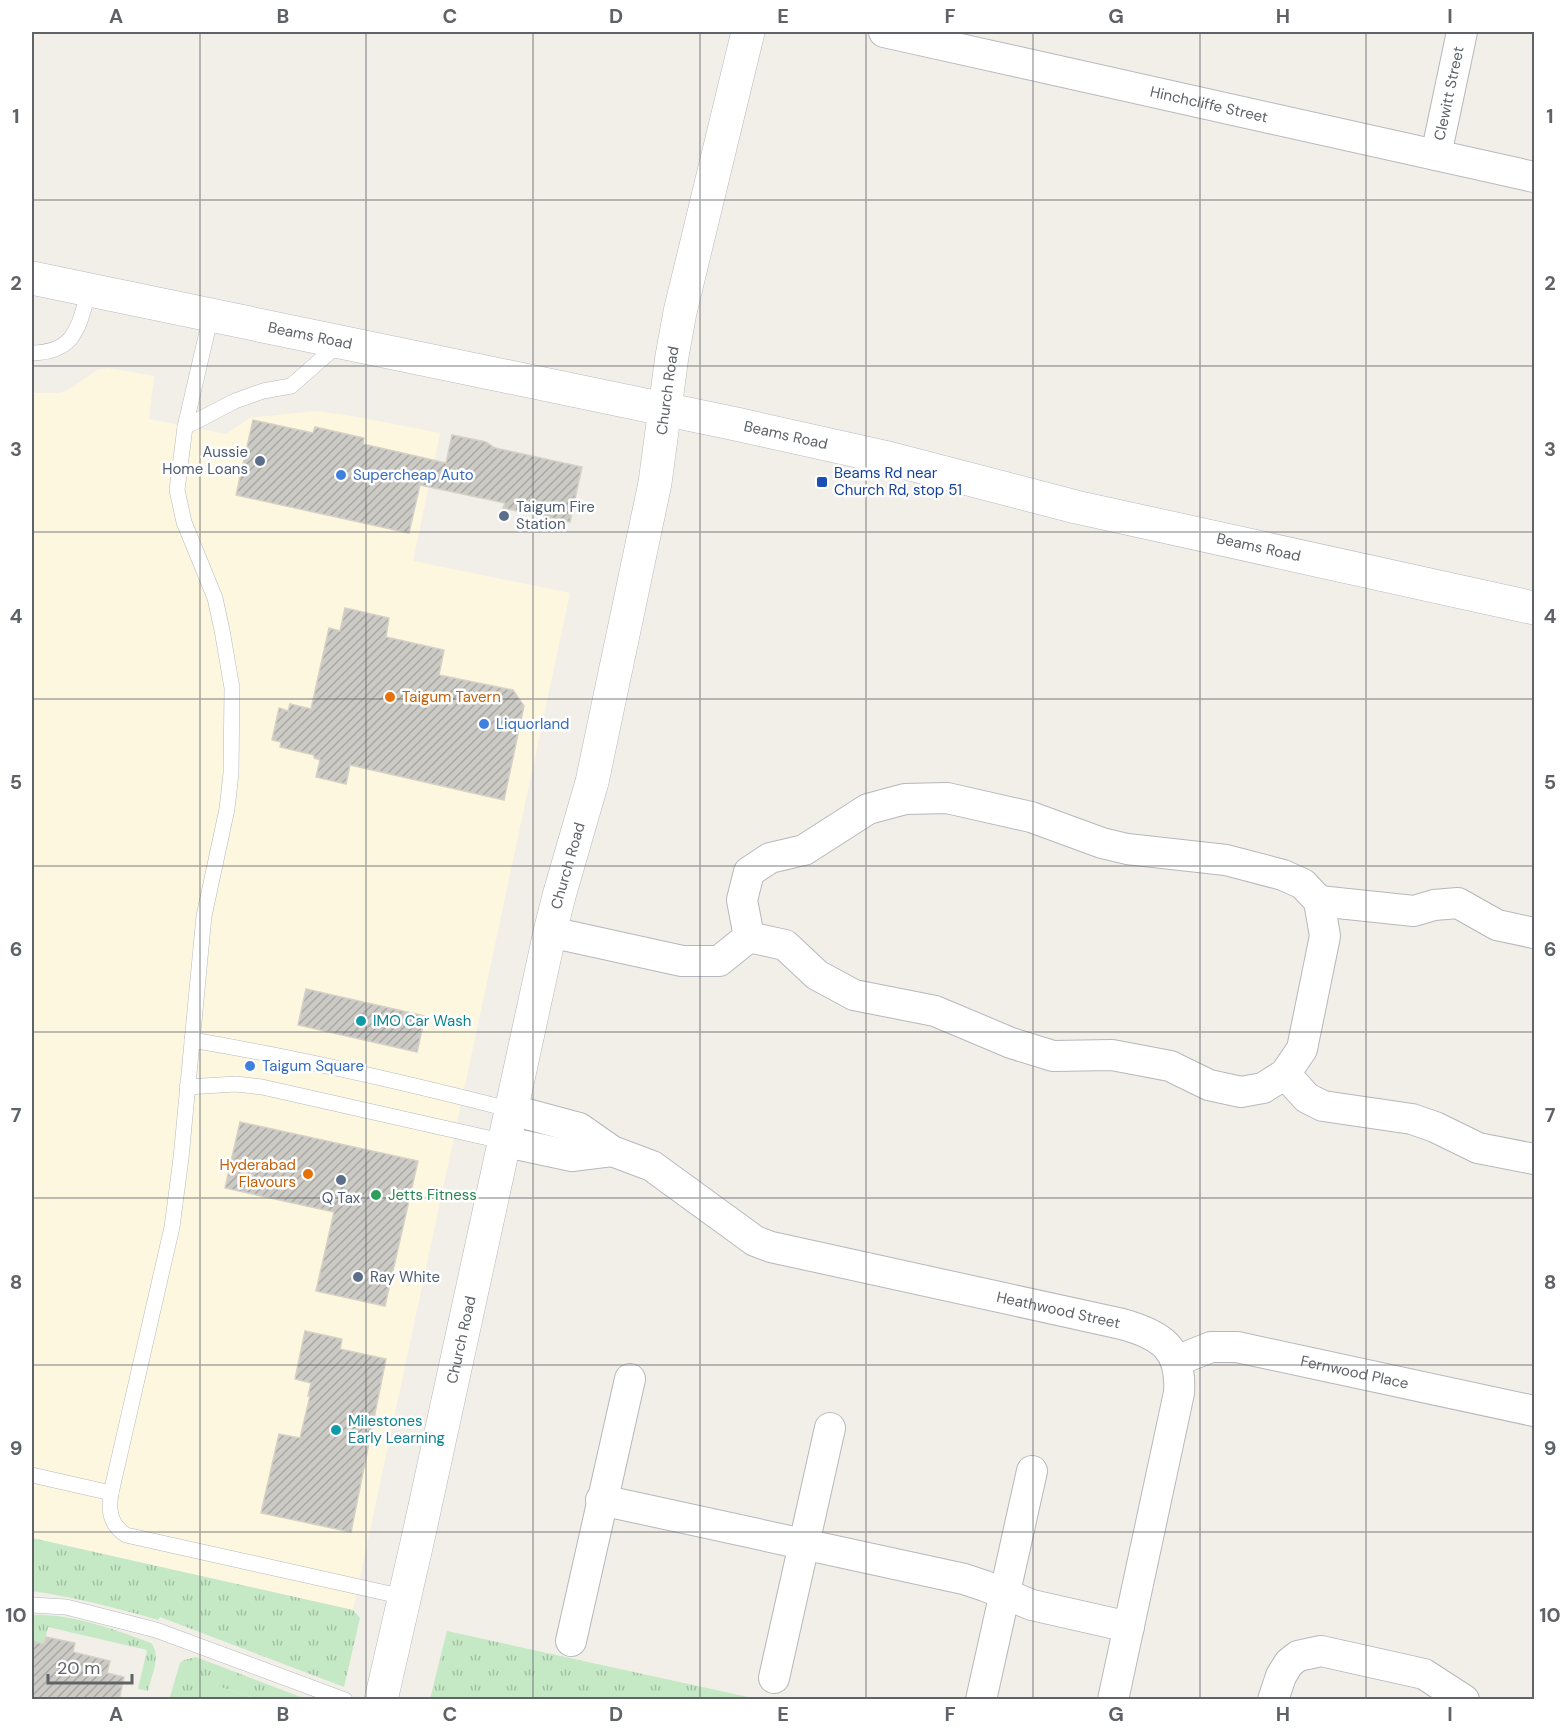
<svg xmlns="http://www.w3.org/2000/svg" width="1566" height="1731" font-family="'DM Sans',sans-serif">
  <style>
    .commercial { fill: #fef7e0 }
    .grass { fill: url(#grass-tufts) }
    .garden { fill: #c5e8c5 }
    .building { fill: url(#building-hatch); stroke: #d6d1c6; stroke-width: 1.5 }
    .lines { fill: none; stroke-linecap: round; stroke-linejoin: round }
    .service-casing { stroke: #b5b8bc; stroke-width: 16 }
    .minor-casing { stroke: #b5b8bc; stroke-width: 32 }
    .tertiary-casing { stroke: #b5b8bc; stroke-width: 34 }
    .secondary-casing { stroke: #b6babf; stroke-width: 34 }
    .service { stroke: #fff; stroke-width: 15 }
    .minor { stroke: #fff; stroke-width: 30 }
    .tertiary { stroke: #fff; stroke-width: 33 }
    .secondary { stroke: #fff; stroke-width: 33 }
    .grid { fill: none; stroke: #5f6368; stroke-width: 1.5; stroke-opacity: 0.55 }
    .service-dot { fill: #5c6f8a; stroke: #fff; stroke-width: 2 }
    .shop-dot { fill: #3f7fe0; stroke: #fff; stroke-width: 2 }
    .transit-dot { fill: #1a4fb4; stroke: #fff; stroke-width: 2 }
    .food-dot { fill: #e8710a; stroke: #fff; stroke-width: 2 }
    .culture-dot { fill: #0f9aa8; stroke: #fff; stroke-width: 2 }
    .leisure-dot { fill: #2e9e5b; stroke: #fff; stroke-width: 2 }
    .labels { text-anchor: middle; stroke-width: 5; stroke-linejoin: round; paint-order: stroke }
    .street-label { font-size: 15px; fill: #5f6368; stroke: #fff }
    .service-label { font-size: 15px; fill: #4e5e75; stroke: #fff; text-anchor: start }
    .transit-label { font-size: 15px; fill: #164399; stroke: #fff; text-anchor: start }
    .shop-label { font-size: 15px; fill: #366cbe; stroke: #fff; text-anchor: start }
    .food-label { font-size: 15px; fill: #c56008; stroke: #fff; text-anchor: start }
    .culture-label { font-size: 15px; fill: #0d838f; stroke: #fff; text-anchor: start }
    .leisure-label { font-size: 15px; fill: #27864d; stroke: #fff; text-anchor: start }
    .neatline { fill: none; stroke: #5f6368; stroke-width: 2 }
    .grid-label { font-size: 20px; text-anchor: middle; font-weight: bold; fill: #5f6368 }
  </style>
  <defs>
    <pattern id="grass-tufts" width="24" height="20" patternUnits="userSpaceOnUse" patternTransform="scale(1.5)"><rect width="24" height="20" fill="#c5e8c5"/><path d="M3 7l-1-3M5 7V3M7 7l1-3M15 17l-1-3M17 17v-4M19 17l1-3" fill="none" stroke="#a3c0a4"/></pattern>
    <pattern id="building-hatch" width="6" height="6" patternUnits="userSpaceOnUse" patternTransform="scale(1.5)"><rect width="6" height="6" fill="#cccac5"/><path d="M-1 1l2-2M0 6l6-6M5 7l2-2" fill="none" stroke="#a9a8a4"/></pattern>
  </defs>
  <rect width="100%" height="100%" fill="#f1efe8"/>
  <polygon class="commercial" points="108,368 154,376 149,419 226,434 250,418 315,411 352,416 440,433 413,561 570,593 353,1610 32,1538 32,393 59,393 70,389 97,370"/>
  <g class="grass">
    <path d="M 32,1538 L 353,1610 L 360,1618 L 344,1687 L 160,1617 L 158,1620 C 117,1608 75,1597 32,1591 Z"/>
    <path d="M 32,1615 C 69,1613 116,1630 151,1643 C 162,1655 151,1677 148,1691 L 138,1689 L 147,1650 L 48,1627 L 44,1644 L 32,1641 Z"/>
    <polygon points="447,1631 757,1699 430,1699"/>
    <polygon points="196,1657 306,1699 257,1699 214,1685 202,1685 185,1696 184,1699 169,1700 180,1663 184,1660"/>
  </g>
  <path class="garden" d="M 202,1685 L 214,1685 L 257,1699 L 184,1699 C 186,1692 195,1687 202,1685 Z"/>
  <g class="building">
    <polygon points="253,420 313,433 315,427 364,438 363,444 446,463 452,435 486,442 495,448 582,467 570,522 503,508 505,503 420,485 409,533 236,495"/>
    <polygon points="345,608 389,618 386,637 444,650 439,675 513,690 524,706 504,800 350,765 346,784 316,777 320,760 314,758 314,755 280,747 281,742 272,740 279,708 288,711 290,704 311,709 329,628 340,631"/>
    <polygon points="306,989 425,1016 417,1052 298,1025"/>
    <polygon points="240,1122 418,1161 385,1306 316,1291 334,1212 225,1188"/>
    <polygon points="305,1331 342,1339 340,1349 386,1359 351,1532 261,1513 279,1434 300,1438 310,1396 308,1396 311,1383 295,1379"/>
    <polygon points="46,1637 75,1643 73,1652 110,1661 107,1673 124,1677 119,1700 32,1700 32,1641 44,1644"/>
  </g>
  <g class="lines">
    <defs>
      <g id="service">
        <path d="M 211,315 L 185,427 L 177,490 L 184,522 L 215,598 L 222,630 L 232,688 L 231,773 L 227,809 L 204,916 L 181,1158 L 172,1227 L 111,1493 C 108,1510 110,1525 126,1535 L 404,1597"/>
        <path d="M 32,353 C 76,352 78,327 89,291"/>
        <polyline points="185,427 235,401 263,391 291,386 340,343"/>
        <path d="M 192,1040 C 299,1058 407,1083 512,1110"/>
        <polyline points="187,1087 236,1084 262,1087 506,1142"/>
        <polyline points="32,1475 111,1493"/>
        <polyline points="32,1605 66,1607 156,1630 345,1700"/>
      </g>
      <g id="minor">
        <path id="s1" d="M 884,32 L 1534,177"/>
        <path id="s2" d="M 1436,155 L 1462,32"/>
        <polyline points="1319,901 1414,911 1434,905 1458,903 1497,925 1534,933"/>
        <polyline points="550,932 682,961 719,961 749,937 742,900 749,872 770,858 804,850 868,809 905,799 947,798 1031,817 1102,843 1127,849 1226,860 1283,875 1303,884 1319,901 1325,936 1302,1049 1285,1074 1263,1088 1241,1092 1209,1085 1170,1066 1112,1055 1053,1056 1011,1043 935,1011 854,995 817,975 785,945 749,937"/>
        <polyline points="1285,1074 1307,1098 1323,1106 1412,1119 1435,1127 1478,1148 1534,1159"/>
        <path id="s3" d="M 512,1110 L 579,1128 L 612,1151 L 652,1166 L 755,1241 L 771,1247 L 1122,1324 C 1162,1335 1182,1349 1179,1393 L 1113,1700"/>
        <polyline points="506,1142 572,1156 612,1151"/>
        <path id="s4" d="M 1176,1361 L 1211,1347 L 1237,1347 L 1534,1411"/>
        <polyline points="601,1500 964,1579 985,1586 1032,1605 1129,1627"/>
        <polyline points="571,1641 630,1379"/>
        <polyline points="774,1678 830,1428"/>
        <polyline points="981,1700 1032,1471"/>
        <polyline points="1273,1700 1281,1676 1289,1663 1298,1656 1321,1651 1424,1674 1464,1700"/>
      </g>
      <g id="tertiary">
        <path id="s5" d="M 381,1700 L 419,1534 L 550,932 L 559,896 L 592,782 L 636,573 L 655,483 L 672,356 L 680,312 L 748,32"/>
      </g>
      <g id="secondary">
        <path id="s6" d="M 32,278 L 736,424 L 884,457 L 1076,507 L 1534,608"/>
      </g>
    </defs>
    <use href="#service" class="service-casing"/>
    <use href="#minor" class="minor-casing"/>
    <use href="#tertiary" class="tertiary-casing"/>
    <use href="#secondary" class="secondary-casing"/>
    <use href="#service" class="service"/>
    <use href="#minor" class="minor"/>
    <use href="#tertiary" class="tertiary"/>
    <use href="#secondary" class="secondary"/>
  </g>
  <path class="grid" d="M 200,32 L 200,1700M 366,32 L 366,1700M 533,32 L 533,1700M 700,32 L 700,1700M 866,32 L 866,1700M 1033,32 L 1033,1700M 1200,32 L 1200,1700M 1366,32 L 1366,1700M 32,200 L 1534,200M 32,366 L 1534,366M 32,532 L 1534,532M 32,699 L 1534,699M 32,866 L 1534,866M 32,1032 L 1534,1032M 32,1198 L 1534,1198M 32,1365 L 1534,1365M 32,1532 L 1534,1532"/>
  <g class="service-dot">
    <circle cx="260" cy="461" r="6"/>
    <circle cx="504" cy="516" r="6"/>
    <circle cx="341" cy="1180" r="6"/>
    <circle cx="358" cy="1277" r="6"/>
  </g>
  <g class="shop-dot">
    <circle cx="341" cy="475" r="6"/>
    <circle cx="484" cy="724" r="6"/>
    <circle cx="250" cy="1066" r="6"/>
  </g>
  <rect class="transit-dot" x="816" y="476" width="12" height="12" rx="3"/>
  <g class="food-dot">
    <circle cx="390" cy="697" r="6"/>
    <circle cx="308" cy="1174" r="6"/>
  </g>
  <g class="culture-dot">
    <circle cx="361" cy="1021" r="6"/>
    <circle cx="336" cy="1430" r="6"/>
  </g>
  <circle class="leisure-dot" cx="376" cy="1195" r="6"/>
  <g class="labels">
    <g class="street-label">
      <text dy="5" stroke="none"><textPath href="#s2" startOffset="63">Clewitt Street</textPath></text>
      <text dy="5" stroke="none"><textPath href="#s1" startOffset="333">Hinchcliffe Street</textPath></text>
      <text dy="5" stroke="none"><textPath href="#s6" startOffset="284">Beams Road</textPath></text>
      <text dy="5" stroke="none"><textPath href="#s5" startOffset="1341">Church Road</textPath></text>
      <text dy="5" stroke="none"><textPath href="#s6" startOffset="770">Beams Road</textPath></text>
      <text dy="5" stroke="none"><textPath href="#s6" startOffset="1256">Beams Road</textPath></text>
      <text dy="5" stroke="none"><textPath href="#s5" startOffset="855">Church Road</textPath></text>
      <text dy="5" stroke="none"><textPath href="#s3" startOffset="591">Heathwood Street</textPath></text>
      <text dy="5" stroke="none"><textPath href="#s5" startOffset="369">Church Road</textPath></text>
      <text dy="5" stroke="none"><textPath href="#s4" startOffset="184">Fernwood Place</textPath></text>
    </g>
    <g class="service-label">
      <text x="248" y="457" text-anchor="end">Aussie<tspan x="248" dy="17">Home Loans</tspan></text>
      <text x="516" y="512">Taigum Fire<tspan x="516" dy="17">Station</tspan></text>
      <text x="341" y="1203" text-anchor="middle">Q Tax</text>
      <text x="370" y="1282">Ray White</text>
    </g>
    <g class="transit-label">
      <text x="834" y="478">Beams Rd near<tspan x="834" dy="17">Church Rd, stop 51</tspan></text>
    </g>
    <g class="shop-label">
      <text x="353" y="480">Supercheap Auto</text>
      <text x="496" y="729">Liquorland</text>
      <text x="262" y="1071">Taigum Square</text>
    </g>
    <g class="food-label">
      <text x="402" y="702">Taigum Tavern</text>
      <text x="296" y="1170" text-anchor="end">Hyderabad<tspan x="296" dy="17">Flavours</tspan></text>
    </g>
    <g class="culture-label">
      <text x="373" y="1026">IMO Car Wash</text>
      <text x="348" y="1426">Milestones<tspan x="348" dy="17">Early Learning</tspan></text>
    </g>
    <g class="leisure-label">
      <text x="388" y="1200">Jetts Fitness</text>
    </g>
  </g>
  <rect width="1566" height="1731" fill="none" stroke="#ffffff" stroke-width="66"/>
  <path d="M48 1674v9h84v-9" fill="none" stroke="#5f6368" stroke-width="3"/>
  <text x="57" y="1674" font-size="18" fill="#5f6368" stroke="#ffffff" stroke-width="4.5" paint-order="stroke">20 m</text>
  <rect x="33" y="33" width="1500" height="1665" class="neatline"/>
  <g class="grid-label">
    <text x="116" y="23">A</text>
    <text x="283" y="23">B</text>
    <text x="450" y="23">C</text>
    <text x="616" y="23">D</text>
    <text x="783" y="23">E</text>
    <text x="950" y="23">F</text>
    <text x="1116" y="23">G</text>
    <text x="1283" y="23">H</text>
    <text x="1450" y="23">I</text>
    <text x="16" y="123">1</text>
    <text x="1550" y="123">1</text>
    <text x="16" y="290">2</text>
    <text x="1550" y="290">2</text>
    <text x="16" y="456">3</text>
    <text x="1550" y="456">3</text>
    <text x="16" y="623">4</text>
    <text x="1550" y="623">4</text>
    <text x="16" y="789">5</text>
    <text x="1550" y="789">5</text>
    <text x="16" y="956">6</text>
    <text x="1550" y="956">6</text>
    <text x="16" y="1122">7</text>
    <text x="1550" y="1122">7</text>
    <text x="16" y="1289">8</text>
    <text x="1550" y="1289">8</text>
    <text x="16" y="1455">9</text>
    <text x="1550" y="1455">9</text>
    <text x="16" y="1622">10</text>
    <text x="1550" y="1622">10</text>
    <text x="116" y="1721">A</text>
    <text x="283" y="1721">B</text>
    <text x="450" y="1721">C</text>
    <text x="616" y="1721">D</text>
    <text x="783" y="1721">E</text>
    <text x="950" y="1721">F</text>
    <text x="1116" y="1721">G</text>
    <text x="1283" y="1721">H</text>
    <text x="1450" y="1721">I</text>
  </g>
</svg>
